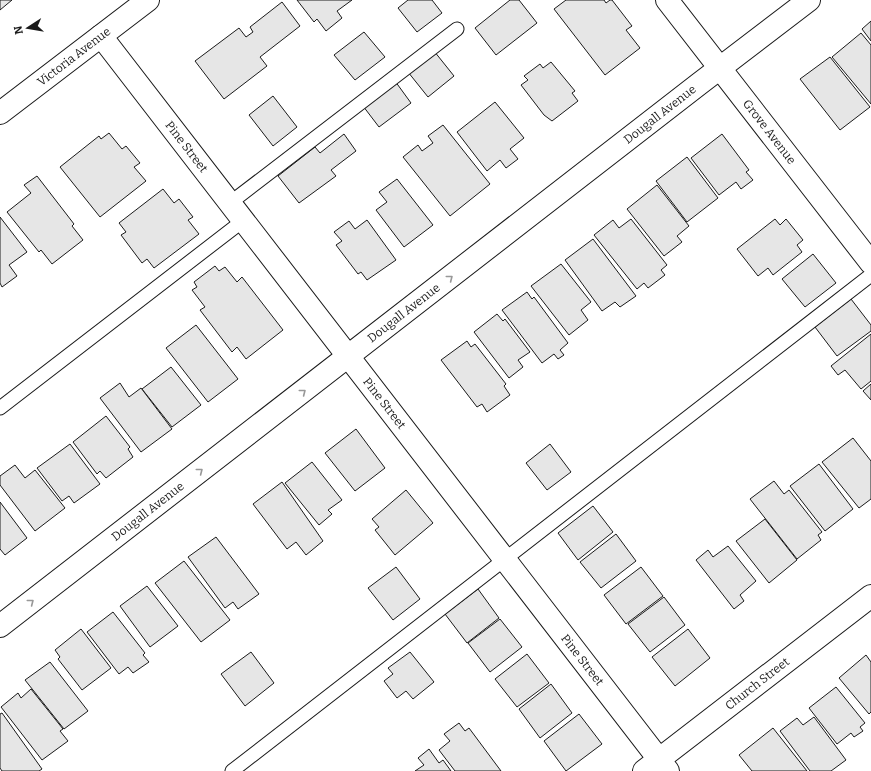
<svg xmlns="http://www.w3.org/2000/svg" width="871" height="771" font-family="Bitter,serif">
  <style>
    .building { fill: #e6e6e6; stroke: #1a1a1a }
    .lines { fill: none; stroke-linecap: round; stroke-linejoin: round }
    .service-casing { stroke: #1a1a1a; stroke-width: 15 }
    .minor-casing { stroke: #1a1a1a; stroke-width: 24 }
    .service { stroke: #fff; stroke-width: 13 }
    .minor { stroke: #fff; stroke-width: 22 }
    .oneway { stroke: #989898 }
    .labels { text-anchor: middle; stroke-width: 3; stroke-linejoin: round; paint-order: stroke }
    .street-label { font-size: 12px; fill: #1a1a1a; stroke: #fff }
  </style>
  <rect width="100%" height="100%" fill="#fff"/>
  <g class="building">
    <polygon points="0,0 12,0 0,10"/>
    <polygon points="297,0 352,0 337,11 342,18 326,31 317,19 314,22"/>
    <polygon points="408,0 432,0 442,13 417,32 398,8"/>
    <polygon points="510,0 519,0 537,23 496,55 475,28"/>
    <polygon points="566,0 604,0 606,3 610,0 612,0 632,26 626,30 640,48 605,75 554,9"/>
    <polygon points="282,2 300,26 260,57 267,66 224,99 195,61 239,28 246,37 253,32 250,27"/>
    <polygon points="871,21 871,41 862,29"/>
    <polygon points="364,32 385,57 355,80 334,55"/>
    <polygon points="861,33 871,45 871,104 832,57"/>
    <polygon points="434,51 454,76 428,97 408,72"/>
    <polygon points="830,57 870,107 840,130 800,79"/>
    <polygon points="551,62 575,91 572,93 578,101 552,121 544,115 521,85 528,80 524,76 540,64 543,68"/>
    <polygon points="395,81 411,103 379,127 363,106"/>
    <polygon points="273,96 297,127 273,146 249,115"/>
    <polygon points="495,102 524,138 510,149 518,159 506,168 500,160 487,171 457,132"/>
    <polygon points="443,125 490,184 450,216 403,157 418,145 422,151 433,143 428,136"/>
    <polygon points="109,133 122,149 126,146 140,163 134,167 146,181 100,217 60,167 99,136 101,139"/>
    <polygon points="344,134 356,151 331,170 336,176 299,203 278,176 315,147 320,153"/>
    <polygon points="722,134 749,170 746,172 753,180 741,189 736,182 719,195 691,158"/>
    <polygon points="687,157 718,198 687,222 656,181"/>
    <polygon points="37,176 74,224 72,226 83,240 52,264 41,250 39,252 7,212 31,193 24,185"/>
    <polygon points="397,179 433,225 404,247 376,210 387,202 379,192"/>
    <polygon points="657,185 689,226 677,236 682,242 664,256 627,209"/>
    <polygon points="163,189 174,203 179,199 193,217 188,220 199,234 154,268 147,259 142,263 121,235 126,232 119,223"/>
    <polygon points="0,217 27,252 9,265 17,276 2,287 0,283"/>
    <polygon points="631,219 667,265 661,270 665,275 648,288 644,283 637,289 594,235 613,220 619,228"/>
    <polygon points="775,219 780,225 786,219 803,240 797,245 802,252 773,275 768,268 758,276 737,249"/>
    <polygon points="367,220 396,260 367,280 361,272 358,274 336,245 342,241 334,232 349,221 355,229"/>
    <polygon points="593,239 636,296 620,307 615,302 602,311 565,260"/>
    <polygon points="813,254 836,283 805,307 782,279"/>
    <polygon points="561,264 591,302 581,310 588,320 569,335 531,286"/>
    <polygon points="215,266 219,271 225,267 237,282 242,277 283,330 246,359 237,347 232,352 200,310 205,307 192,290 197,287 194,282"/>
    <polygon points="527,292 532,299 534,297 568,343 560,350 564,355 558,359 554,354 542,363 502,310"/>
    <polygon points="851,299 871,325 871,331 837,356 815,327"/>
    <polygon points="497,314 503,321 505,319 530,352 518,360 523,367 509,378 474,332"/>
    <polygon points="196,325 238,379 208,402 166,348"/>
    <polygon points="871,334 871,381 861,389 845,370 838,375 831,366"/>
    <polygon points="467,341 471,347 475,344 506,384 504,386 510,395 487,412 482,404 477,407 441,360"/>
    <polygon points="171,367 201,405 172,427 142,389"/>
    <polygon points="120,383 129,397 141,388 172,429 141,452 100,398"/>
    <polygon points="871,384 871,400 863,391"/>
    <polygon points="106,416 130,447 128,449 133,457 106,478 100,471 97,474 73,442"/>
    <polygon points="356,429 385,468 355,491 325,453"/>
    <polygon points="853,438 871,461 871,499 859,508 822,462"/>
    <polygon points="70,444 100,484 74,503 69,496 62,501 37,468"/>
    <polygon points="550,444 571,472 547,490 526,463"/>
    <polygon points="312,462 342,500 328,510 332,514 319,525 285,483"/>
    <polygon points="819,464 853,509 825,531 790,486"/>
    <polygon points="15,465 25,478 35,470 65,508 35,531 0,485 0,476"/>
    <polygon points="774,481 784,494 789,490 822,532 818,535 821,540 797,559 750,499"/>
    <polygon points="282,482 323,541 306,555 296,542 287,549 253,504"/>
    <polygon points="406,490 433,523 395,555 375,530 379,527 372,519"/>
    <polygon points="0,502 27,538 5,555 0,549"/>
    <polygon points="593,506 613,532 578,560 558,533"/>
    <polygon points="765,519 797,560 769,583 736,541"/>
    <polygon points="616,534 636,561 601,588 580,562"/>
    <polygon points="216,537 259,594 238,609 233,602 225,608 188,557"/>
    <polygon points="728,546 756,581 740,595 744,601 734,609 696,560 708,550 713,557"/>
    <polygon points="184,561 230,620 201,642 155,583"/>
    <polygon points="396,567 420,599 393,620 368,588"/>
    <polygon points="641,567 663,596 626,624 604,595"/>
    <polygon points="147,586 178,626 150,647 120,606"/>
    <polygon points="478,589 499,618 467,643 445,614"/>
    <polygon points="664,597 685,625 650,652 628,624"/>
    <polygon points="113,612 145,653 143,655 149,662 133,673 128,667 119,674 87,632"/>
    <polygon points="500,619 522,647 490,672 468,643"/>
    <polygon points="81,629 111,668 82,690 58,659 60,657 55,650"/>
    <polygon points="688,629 710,658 675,686 652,657"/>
    <polygon points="251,652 274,683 245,706 221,674"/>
    <polygon points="410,652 434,682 413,699 406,691 397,698 384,681 393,674 388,668"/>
    <polygon points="527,654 549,683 517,707 495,679"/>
    <polygon points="866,655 871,662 871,712 869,714 839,678"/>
    <polygon points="50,662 88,711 64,729 25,680"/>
    <polygon points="551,684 572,713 540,738 519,709"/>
    <polygon points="836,687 865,723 860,727 863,731 854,737 851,733 837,744 809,708"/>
    <polygon points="31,689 63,729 60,731 68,741 42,760 1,707 18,693 21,698"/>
    <polygon points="2,713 42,769 39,771 2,771 0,768 0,714"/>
    <polygon points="579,714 602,744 566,771 544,741"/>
    <polygon points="814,717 846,760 831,771 810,771 780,731 797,718 803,725"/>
    <polygon points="459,723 465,731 469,728 501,771 455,771 439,750 450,741 444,734"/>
    <polygon points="773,728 807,771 752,771 739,755"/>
    <polygon points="429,749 439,763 443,760 451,771 415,771 424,765 418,758"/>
  </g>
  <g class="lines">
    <defs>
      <g id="service">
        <polyline points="230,203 457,29"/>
        <polyline points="0,408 244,220"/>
        <polyline points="232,771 871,275"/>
      </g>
      <g id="minor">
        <path id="s1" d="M 667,0 L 871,263"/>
        <path id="s2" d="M 101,36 L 668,771"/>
        <path id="s3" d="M 0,113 L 148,0"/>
        <path id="s4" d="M 0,626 L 699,84 L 809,0"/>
        <path id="s5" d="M 644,771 L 871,596"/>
      </g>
    </defs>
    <use href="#service" class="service-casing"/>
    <use href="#minor" class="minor-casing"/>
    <use href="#service" class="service"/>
    <use href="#minor" class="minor"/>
  </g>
  <defs><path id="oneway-chevron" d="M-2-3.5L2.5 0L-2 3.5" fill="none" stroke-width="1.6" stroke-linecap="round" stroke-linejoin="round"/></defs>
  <g class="oneway">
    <use href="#oneway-chevron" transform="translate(450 278) rotate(-38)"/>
    <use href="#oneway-chevron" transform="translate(303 392) rotate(-38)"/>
    <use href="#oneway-chevron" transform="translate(200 471) rotate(-38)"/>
    <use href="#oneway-chevron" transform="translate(31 602) rotate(-38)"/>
  </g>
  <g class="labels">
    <g class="street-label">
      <text dy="4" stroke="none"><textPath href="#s3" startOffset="93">Victoria Avenue</textPath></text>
      <text dy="4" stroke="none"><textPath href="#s4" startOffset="835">Dougall Avenue</textPath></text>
      <text dy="4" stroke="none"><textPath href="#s1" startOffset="167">Grove Avenue</textPath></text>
      <text dy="4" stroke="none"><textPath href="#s2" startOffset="140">Pine Street</textPath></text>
      <text dy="4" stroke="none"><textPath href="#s4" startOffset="511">Dougall Avenue</textPath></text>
      <text dy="4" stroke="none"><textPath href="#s2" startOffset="464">Pine Street</textPath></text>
      <text dy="4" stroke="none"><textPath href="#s4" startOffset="187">Dougall Avenue</textPath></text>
      <text dy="4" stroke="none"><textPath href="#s2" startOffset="788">Pine Street</textPath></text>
      <text dy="4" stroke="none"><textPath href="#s5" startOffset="143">Church Street</textPath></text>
    </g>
  </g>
  <g transform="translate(28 28) rotate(258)" stroke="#ffffff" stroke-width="3" paint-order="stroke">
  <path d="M0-3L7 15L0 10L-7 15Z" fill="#1a1a1a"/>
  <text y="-6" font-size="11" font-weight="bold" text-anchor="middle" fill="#1a1a1a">N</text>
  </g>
</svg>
